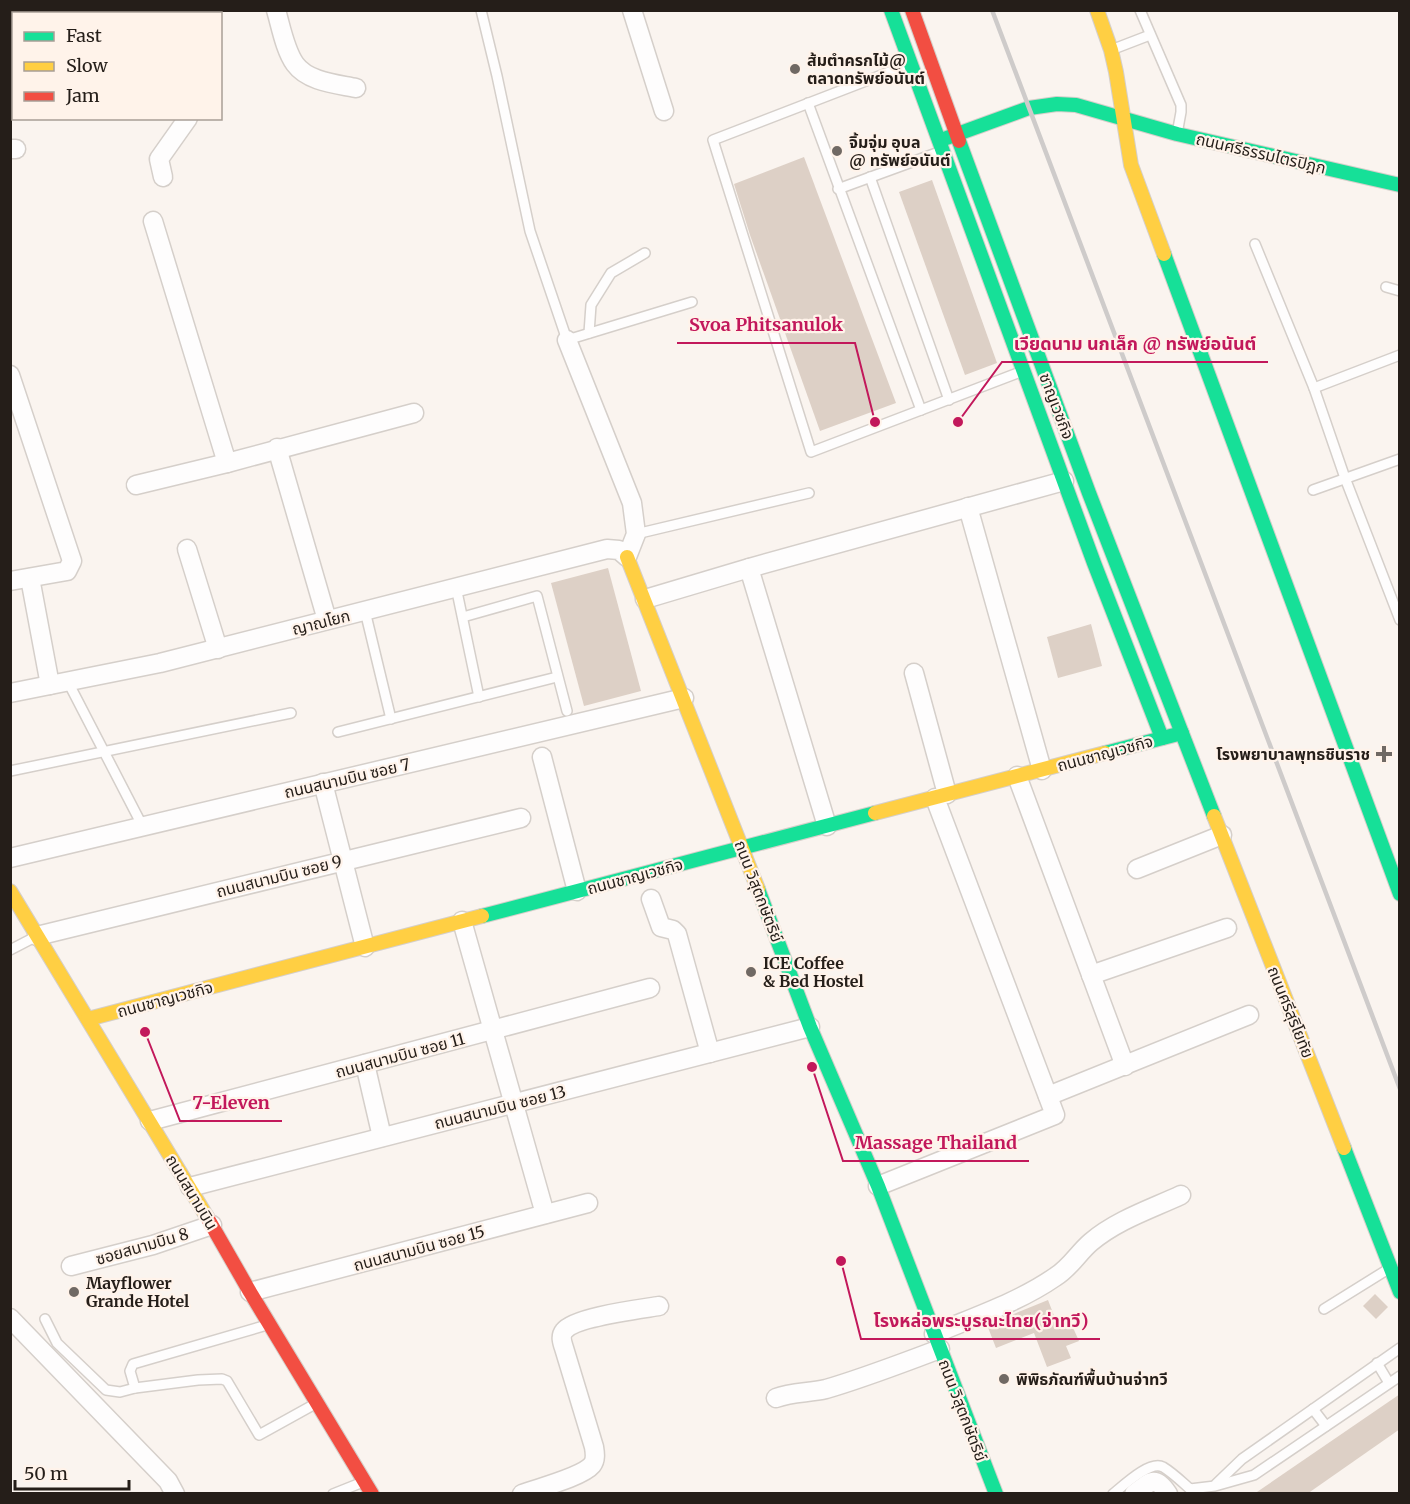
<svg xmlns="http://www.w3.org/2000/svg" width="1410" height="1504" font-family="Merriweather,'Noto Sans Thai',serif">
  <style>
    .building { fill: #ddd0c6 }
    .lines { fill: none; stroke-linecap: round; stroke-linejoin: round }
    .lane-casing { stroke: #d5cfca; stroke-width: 12 }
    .street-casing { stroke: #d5cfca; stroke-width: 21 }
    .fast-casing { stroke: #d5cfca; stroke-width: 16 }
    .slow-casing { stroke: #d5cfca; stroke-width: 16 }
    .jam-casing { stroke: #d5cfca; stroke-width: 16 }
    .lane { stroke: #fefdfd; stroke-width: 9 }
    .street { stroke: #fefdfd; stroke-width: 18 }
    .fast { stroke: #16e098; stroke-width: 14 }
    .slow { stroke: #ffcf43; stroke-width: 14 }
    .jam { stroke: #f24e42; stroke-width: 14 }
    .rail { stroke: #cecbca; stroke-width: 4.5 }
    .poi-dot { fill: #706964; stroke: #fff3ea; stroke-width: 2 }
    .labels { text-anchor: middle; stroke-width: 4.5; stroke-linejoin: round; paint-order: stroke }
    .poi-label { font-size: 16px; font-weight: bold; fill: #251e19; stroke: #fff3ea; text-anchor: start }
    .street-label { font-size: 16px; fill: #251e19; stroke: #fff3ea }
    .leader { fill: none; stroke: #c2185b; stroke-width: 2 }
    .callout-dot { fill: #c2185b; stroke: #fff3ea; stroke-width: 2 }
    .callout-label { font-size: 18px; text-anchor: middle; font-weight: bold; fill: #c2185b; stroke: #fff3ea; stroke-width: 4.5; stroke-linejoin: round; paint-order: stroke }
  </style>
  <rect width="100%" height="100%" fill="#faf4ef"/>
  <g class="building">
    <polygon points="804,157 896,403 820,431 750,235 734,184"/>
    <polygon points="932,180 997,363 965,375 899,192"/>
    <polygon points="608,568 641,691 584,706 551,583"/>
    <polygon points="1091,624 1102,666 1058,678 1047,637"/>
    <polygon points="1375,1294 1388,1307 1376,1319 1363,1306"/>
    <polygon points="1048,1300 1058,1326 1070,1321 1079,1341 1066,1346 1071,1358 1047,1367 1034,1333 996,1348 987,1325"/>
    <polygon points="1400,1394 1400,1429 1307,1494 1254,1494"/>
  </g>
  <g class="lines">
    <defs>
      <g id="lane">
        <polyline points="481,10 497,76 530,231 567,340 692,302"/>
        <polyline points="1140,10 1181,105 1181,112 1177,134"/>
        <polyline points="1111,50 1150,35"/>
        <polyline points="910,64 713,140 811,452 1023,371"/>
        <polyline points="808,103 921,410"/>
        <polyline points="870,177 949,400"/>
        <polyline points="838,189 942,151"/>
        <polyline points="1255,244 1314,388 1345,478 1400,620"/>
        <polyline points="1386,287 1400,291"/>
        <polyline points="589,333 591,305 611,273 645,253"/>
        <polyline points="1314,388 1400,355"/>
        <polyline points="1313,490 1400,459"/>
        <polyline points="636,534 809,493"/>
        <polyline points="456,587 479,697"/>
        <polyline points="365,611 391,719"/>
        <polyline points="463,617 537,596 567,711"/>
        <polyline points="68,682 143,827"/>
        <polyline points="338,732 557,677"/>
        <polyline points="10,771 291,713"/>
        <polyline points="10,950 37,936"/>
        <polyline points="1324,1309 1390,1268"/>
        <polyline points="45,1319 57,1343 106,1390 120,1392 135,1388 198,1380 222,1379 227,1381 259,1435 315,1404"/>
        <polyline points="1377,1363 1389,1383"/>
        <polyline points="135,1388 130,1371 133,1364 267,1325"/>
        <polyline points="1313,1409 1326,1426"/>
        <polyline points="1216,1484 1242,1459 1400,1348"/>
        <polyline points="333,1494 363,1482"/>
        <path d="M 1113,1494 C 1124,1485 1150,1460 1163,1467 C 1173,1473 1182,1482 1190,1489 L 1215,1486 L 1254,1475 L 1400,1376"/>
      </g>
      <g id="street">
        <polyline points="154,10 155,14"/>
        <path d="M 276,10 C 281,27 285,50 295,64 C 308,82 337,84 356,88"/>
        <polyline points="632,10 664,111"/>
        <polyline points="10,149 16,149"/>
        <polyline points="163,177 159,159 188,118"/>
        <polyline points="153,221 227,463 414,413"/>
        <polyline points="10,375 72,561 67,571 10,581"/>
        <polyline points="277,448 327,620"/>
        <polyline points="136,485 227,463"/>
        <polyline points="968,507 1042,770"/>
        <polyline points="187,549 218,649"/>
        <polyline points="749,568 827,826"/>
        <polyline points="30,578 50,685"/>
        <polyline points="645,599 749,568 1064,481"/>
        <polyline points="914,673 947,794"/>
        <polyline points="10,693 160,663 607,549 619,550 627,557 636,534 632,503 567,340"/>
        <polyline points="542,757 577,891"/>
        <polyline points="1017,776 1125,1066"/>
        <polyline points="323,783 365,947"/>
        <polyline points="10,858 684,698"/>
        <polyline points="1137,869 1222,835"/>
        <polyline points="651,899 661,927 673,930 677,934 710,1053"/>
        <polyline points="462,921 545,1214"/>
        <polyline points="37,936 521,818"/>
        <polyline points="1091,975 1227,928"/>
        <polyline points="365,1064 382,1137"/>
        <polyline points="1048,1096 1249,1015"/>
        <polyline points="150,1121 650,988"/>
        <polyline points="878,1186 1055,1115 935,798"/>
        <polyline points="190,1187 810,1027"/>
        <polyline points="71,1266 153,1245 212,1225"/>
        <polyline points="250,1292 588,1203"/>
        <polyline points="10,1318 168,1481 175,1494"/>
        <path d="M 934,1334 C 974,1317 1019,1302 1055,1277 C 1070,1268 1078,1253 1091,1242 C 1117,1220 1151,1209 1181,1195"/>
        <path d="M 776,1398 C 792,1392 809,1393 826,1389 C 864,1378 902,1363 940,1349"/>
        <path d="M 522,1494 C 538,1488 582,1477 592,1465 C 596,1460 595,1453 594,1447 L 564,1348 C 562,1342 560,1336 564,1331 C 574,1317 641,1309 659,1306"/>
        <path d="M 1134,1494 C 1150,1482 1155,1474 1168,1494"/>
      </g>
      <g id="fast">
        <polyline points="891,10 1094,563 1162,738"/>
        <polyline points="941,140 1029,108 1057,104 1076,105 1177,134 1400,185"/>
        <polyline points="959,141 1089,493 1214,816"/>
        <polyline points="1164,254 1400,894"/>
        <polyline points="1105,753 1182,733"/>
        <polyline points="758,889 810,1027 878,1186 996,1494"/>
        <polyline points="482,916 875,813"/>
        <polyline points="1344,1148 1400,1292"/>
      </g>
      <g id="slow">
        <polyline points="1097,10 1111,50 1116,72 1131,165 1164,254"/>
        <polyline points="627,557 758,889"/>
        <polyline points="875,813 1105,753"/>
        <polyline points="1214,816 1344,1148"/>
        <polyline points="10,891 207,1217"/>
        <polyline points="88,1019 482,916"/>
      </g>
      <g id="jam">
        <polyline points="912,10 959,141"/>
        <polyline points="207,1217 250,1292 372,1494"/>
      </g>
    </defs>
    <use href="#lane" class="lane-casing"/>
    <use href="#street" class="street-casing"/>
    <use href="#fast" class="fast-casing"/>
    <use href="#slow" class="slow-casing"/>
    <use href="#jam" class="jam-casing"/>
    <use href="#lane" class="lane"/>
    <use href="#street" class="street"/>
    <use href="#fast" class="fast"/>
    <use href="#slow" class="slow"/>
    <use href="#jam" class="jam"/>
    <polyline class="rail" points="992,10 1400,1089"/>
  </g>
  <g class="poi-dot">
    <circle cx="795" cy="69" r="6"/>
    <circle cx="837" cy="151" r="6"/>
    <path d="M1381 745h6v6h6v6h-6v6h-6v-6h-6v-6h6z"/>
    <circle cx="751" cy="972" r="6"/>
    <circle cx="74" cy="1292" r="6"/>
    <circle cx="1004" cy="1379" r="6"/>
  </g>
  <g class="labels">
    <g class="poi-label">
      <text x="807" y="66">ส้มตำครกไม้@<tspan x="807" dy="18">ตลาดทรัพย์อนันต์</tspan></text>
      <text x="849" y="148">จิ้มจุ่ม อุบล<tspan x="849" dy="18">@ ทรัพย์อนันต์</tspan></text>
      <text x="1370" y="760" text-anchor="end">โรงพยาบาลพุทธชินราช</text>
      <text x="763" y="969">ICE Coffee<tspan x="763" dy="18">&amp; Bed Hostel</tspan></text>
      <text x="86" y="1289">Mayflower<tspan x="86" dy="18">Grande Hotel</tspan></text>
      <text x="1016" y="1385">พิพิธภัณฑ์พื้นบ้านจ่าทวี</text>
    </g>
    <g class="street-label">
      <text transform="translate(1261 153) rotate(13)" y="6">ถนนศรีธรรมไตรปิฎก</text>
      <text transform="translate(1057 406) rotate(69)" y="6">ชาญเวชกิจ</text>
      <text transform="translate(321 622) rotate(-14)" y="6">ญาณโยก</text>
      <text transform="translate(1105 753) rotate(-15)" y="6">ถนนชาญเวชกิจ</text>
      <text transform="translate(347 778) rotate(-13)" y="6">ถนนสนามบิน ซอย 7</text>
      <text transform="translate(279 876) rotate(-14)" y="6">ถนนสนามบิน ซอย 9</text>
      <text transform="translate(635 876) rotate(-15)" y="6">ถนนชาญเวชกิจ</text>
      <text transform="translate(759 891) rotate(69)" y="6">ถนน วิสุตกษัตริย์</text>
      <text transform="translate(165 999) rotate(-15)" y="6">ถนนชาญเวชกิจ</text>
      <text transform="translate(1291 1012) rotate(68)" y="6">ถนนศรีสุริโยทัย</text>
      <text transform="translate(400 1055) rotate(-15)" y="6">ถนนสนามบิน ซอย 11</text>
      <text transform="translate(500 1107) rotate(-14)" y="6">ถนนสนามบิน ซอย 13</text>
      <text transform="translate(192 1192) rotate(59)" y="6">ถนนสนามบิน</text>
      <text transform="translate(142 1246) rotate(-16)" y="6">ซอยสนามบิน 8</text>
      <text transform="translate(419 1248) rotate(-15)" y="6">ถนนสนามบิน ซอย 15</text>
      <text transform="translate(963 1410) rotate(69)" y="6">ถนน วิสุตกษัตริย์</text>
    </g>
  </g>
  <path class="leader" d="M875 422L855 343H677M958 422L1002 362H1268M145 1032L180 1121H282M812 1067L843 1161H1029M841 1261L861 1339H1100"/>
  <g class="callout-dot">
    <circle cx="875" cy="422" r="6"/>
    <circle cx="958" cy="422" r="6"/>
    <circle cx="145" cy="1032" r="6"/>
    <circle cx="812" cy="1067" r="6"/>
    <circle cx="841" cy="1261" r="6"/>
  </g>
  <g class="callout-label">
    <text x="766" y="331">Svoa Phitsanulok</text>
    <text x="1135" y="350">เวียดนาม นกเล็ก @ ทรัพย์อนันต์</text>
    <text x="231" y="1109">7-Eleven</text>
    <text x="936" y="1149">Massage Thailand</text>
    <text x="981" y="1327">โรงหล่อพระบูรณะไทย(จ่าทวี)</text>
  </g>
  <rect width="1410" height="1504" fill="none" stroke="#251e19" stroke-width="24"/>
  <rect x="12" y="12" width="210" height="108" fill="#fff3ea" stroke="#a89e96" stroke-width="1.5"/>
  <rect x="24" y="32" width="30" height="9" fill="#16e098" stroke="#a89e96" stroke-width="1.5"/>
  <text x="66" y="42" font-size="18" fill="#251e19">Fast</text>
  <rect x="24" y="62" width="30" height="9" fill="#ffcf43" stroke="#a89e96" stroke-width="1.5"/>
  <text x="66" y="72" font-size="18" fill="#251e19">Slow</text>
  <rect x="24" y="92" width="30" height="9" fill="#f24e42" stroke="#a89e96" stroke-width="1.5"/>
  <text x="66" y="102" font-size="18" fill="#251e19">Jam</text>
  <path d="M15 1480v9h114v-9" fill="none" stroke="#251e19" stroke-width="3"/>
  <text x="24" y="1480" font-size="18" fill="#251e19" stroke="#fff3ea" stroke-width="4.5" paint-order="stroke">50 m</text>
</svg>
